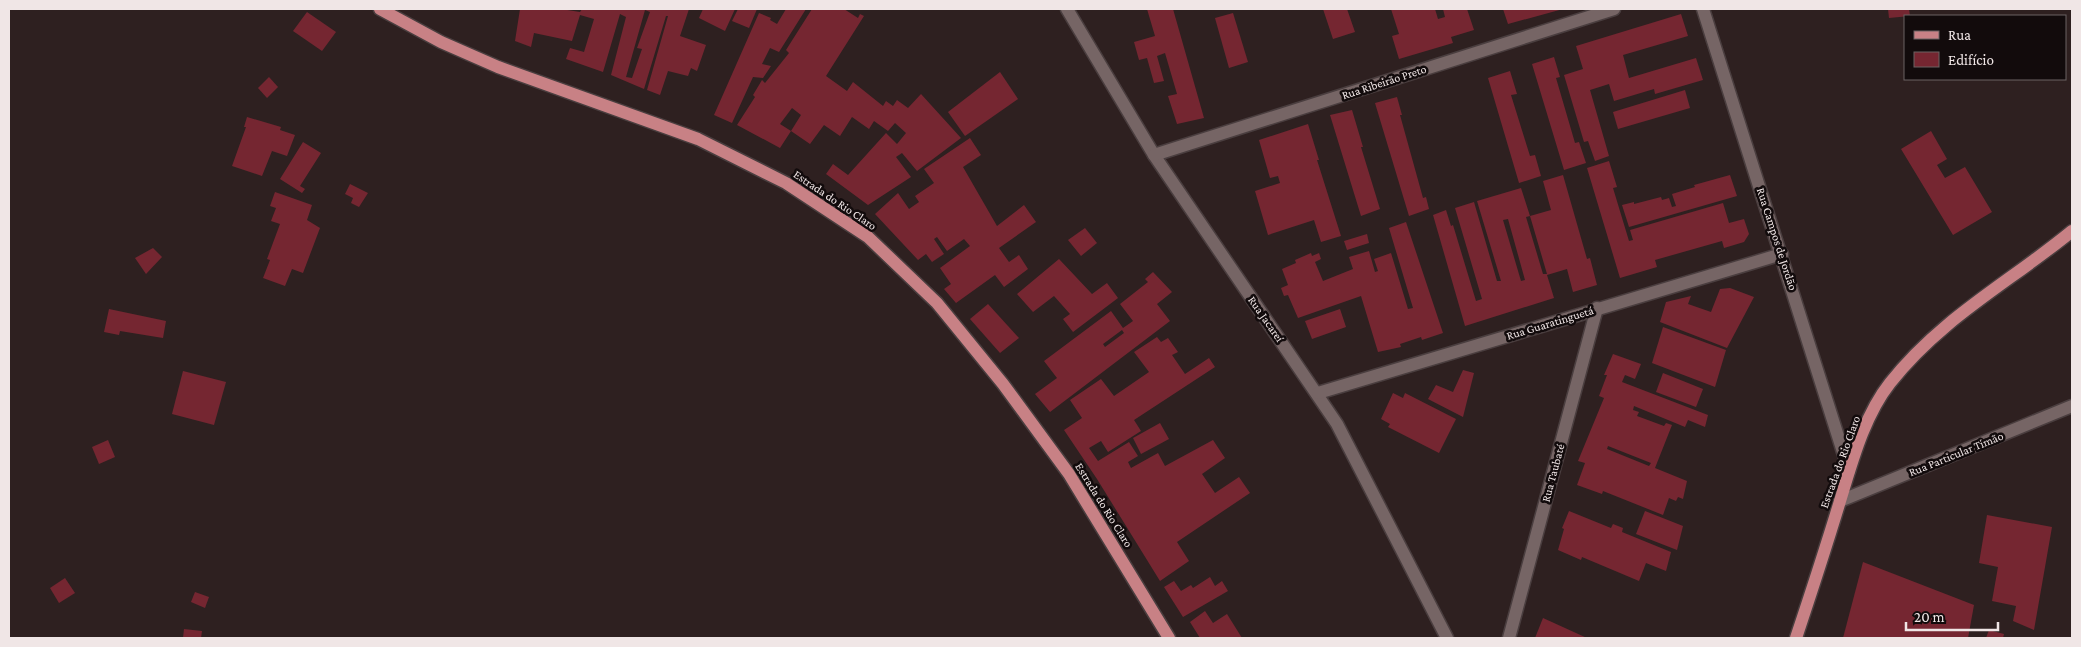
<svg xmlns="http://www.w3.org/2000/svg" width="2081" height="647" font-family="'Crimson Pro',serif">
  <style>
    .building { fill: #752631; fill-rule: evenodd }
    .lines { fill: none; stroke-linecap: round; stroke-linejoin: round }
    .minor-casing { stroke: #4a3e3f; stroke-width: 15 }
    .major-casing { stroke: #4a3e3f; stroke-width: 15 }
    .minor { stroke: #766565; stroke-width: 12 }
    .major { stroke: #c88185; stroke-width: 12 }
    .labels { text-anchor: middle; stroke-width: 5; stroke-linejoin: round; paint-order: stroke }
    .street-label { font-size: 12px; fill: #f0e6e6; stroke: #120b0c }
  </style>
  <rect width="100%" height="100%" fill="#2e2020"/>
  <g class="building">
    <path d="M 520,9 L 561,9 L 580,12 L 582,9 L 689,9 L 680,36 L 706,45 L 697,71 L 691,68 L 688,76 L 668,71 L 660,95 L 647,90 L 668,16 L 666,16 L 644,89 L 611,75 L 626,17 L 620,14 L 603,72 L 566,59 L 570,48 L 584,52 L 594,19 L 580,15 L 572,41 L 534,33 L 531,47 L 515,41 ZM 645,10 L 650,12 L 637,48 L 642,49 L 632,78 L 626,77 Z"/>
    <polygon points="703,9 735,9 725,31 699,18"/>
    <polygon points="738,9 757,9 749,28 732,21"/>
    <polygon points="786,9 806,9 779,52 770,48 762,64 771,66 763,78 753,77 732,123 714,115 759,13 771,18 770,20 777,24"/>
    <path d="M 812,9 L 844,9 L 858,18 L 860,14 L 864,16 L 826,76 L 847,91 L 853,82 L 883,106 L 886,101 L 893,106 L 897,100 L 908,108 L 921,94 L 961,138 L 917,171 L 902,153 L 896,157 L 911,177 L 868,205 L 826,174 L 833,164 L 848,175 L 886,133 L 897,144 L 906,133 L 895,123 L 888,131 L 874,121 L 869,129 L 852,117 L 840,136 L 824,125 L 810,144 L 791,131 L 780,148 L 737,125 L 755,97 L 753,95 L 762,80 L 765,83 L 789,53 L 786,50 ZM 792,108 L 801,115 L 791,131 L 780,124 Z"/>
    <polygon points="1147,9 1173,9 1204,118 1177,124 1168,96 1177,94 1165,53 1157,56 1164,81 1154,83 1147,58 1139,60 1134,42 1155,36"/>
    <polygon points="1323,9 1347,9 1355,32 1333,39"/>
    <polygon points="1391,9 1435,9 1438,19 1445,17 1443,9 1467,9 1474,30 1451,37 1453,43 1399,59 1392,36 1399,34"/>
    <polygon points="1503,9 1563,9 1508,24"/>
    <polygon points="1888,9 1909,9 1910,16 1889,18"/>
    <polygon points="307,12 336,32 322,51 293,31"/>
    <polygon points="1233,13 1248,62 1229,68 1215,18"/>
    <polygon points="1681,14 1688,36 1623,55 1629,78 1696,58 1703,80 1655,94 1654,89 1614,101 1609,84 1590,90 1609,156 1595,161 1588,141 1584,142 1564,75 1583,69 1576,46"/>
    <polygon points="1554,57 1560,77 1556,78 1575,143 1579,142 1586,163 1564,170 1532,64"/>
    <polygon points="1510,71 1517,94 1511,95 1530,156 1535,155 1541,176 1519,183 1488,78"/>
    <polygon points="1000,72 1018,99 965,136 948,112"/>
    <polygon points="269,77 278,87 267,98 258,88"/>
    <polygon points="1685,90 1690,108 1618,129 1613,112"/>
    <polygon points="1397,97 1402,115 1400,115 1423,198 1426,197 1429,209 1409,216 1375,103"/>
    <polygon points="1352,110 1363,147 1361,147 1380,209 1361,216 1330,115"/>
    <polygon points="247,117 281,127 280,130 295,135 287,156 272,151 262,176 232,166 246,127 244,127"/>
    <polygon points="1308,124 1319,160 1317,160 1341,236 1321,242 1314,220 1268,235 1255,191 1280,183 1278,176 1270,178 1259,140"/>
    <polygon points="1931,131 1947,159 1937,165 1945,178 1965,167 1992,212 1953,235 1901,149"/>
    <polygon points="970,138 981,155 963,167 997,226 1024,205 1036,222 999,248 1009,262 1019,255 1028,269 1004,287 995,275 956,303 944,289 951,284 940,268 970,246 964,239 947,251 937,237 934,239 944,254 932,262 926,254 918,260 875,214 898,193 909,209 919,202 915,196 934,183 924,169"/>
    <polygon points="303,142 321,153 300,186 305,189 302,193 280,179"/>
    <polygon points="1609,161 1617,187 1613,188 1629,241 1633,240 1630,230 1723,203 1729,223 1744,219 1749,234 1744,242 1724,248 1722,241 1655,260 1657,267 1620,278 1587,168"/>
    <path d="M 1563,175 L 1587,259 L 1590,258 L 1597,285 L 1573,292 L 1567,269 L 1547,275 L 1554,298 L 1465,326 L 1433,215 L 1446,210 L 1451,226 L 1453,225 L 1476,301 L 1482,299 L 1455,208 L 1474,202 L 1497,281 L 1501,281 L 1477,201 L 1521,188 L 1530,216 L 1526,217 L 1543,274 L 1547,274 L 1530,216 L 1551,210 L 1543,181 ZM 1508,219 L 1525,280 L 1521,281 L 1503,220 Z"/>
    <polygon points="1730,175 1737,196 1629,227 1622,205 1634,202 1634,204 1661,197 1662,200 1669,198 1672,207 1676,206 1672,194 1695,187 1694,185"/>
    <polygon points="350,184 368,193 359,207 351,203 353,198 345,194"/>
    <polygon points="275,192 312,205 307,220 320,228 303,273 292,269 285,286 263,278 270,260 267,259 280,224 271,221 276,208 270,206"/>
    <polygon points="1406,222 1443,333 1422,340 1421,337 1400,344 1401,347 1378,352 1361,296 1298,318 1288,295 1284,296 1281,288 1288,285 1282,269 1296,263 1295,260 1311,253 1312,256 1319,253 1321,259 1315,262 1323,281 1353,269 1349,257 1369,251 1375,272 1378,271 1374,259 1391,253 1408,309 1413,308 1389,228"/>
    <polygon points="1085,228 1097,243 1081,256 1068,240"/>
    <polygon points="1367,234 1369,243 1347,250 1344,241"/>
    <polygon points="153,248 162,257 146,274 135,258"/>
    <polygon points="1059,259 1092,294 1107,283 1118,298 1073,332 1063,319 1070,314 1054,296 1033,312 1017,294"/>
    <path d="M 1153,272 L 1172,292 L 1157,304 L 1170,321 L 1050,412 L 1035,394 L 1057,378 L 1044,361 L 1111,311 L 1123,328 L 1133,321 L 1120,304 L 1148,282 L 1145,279 ZM 1122,330 L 1124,333 L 1105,347 L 1103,344 Z"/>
    <polygon points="1730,288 1754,297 1727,348 1660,322 1666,302 1691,296 1688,304 1711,312 1720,289"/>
    <polygon points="988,304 1019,338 1000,353 970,319"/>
    <polygon points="109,309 166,321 163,338 120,331 119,335 104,332"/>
    <polygon points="1340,309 1346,327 1312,339 1305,321"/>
    <polygon points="1663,327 1726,350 1715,387 1652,363"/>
    <polygon points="1157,337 1161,342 1168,338 1178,352 1172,355 1185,374 1209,358 1215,367 1134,420 1141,431 1108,452 1101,441 1089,448 1098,461 1129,442 1138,456 1128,462 1131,468 1158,453 1165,466 1213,440 1225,458 1202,474 1215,493 1239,477 1250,493 1177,542 1189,561 1160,581 1097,479 1064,430 1082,418 1070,400 1101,379 1114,396 1149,372 1134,352"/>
    <path d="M 1613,354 L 1641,364 L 1635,379 L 1625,375 L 1622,382 L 1708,415 L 1705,427 L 1688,420 L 1685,427 L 1634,406 L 1633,410 L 1639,412 L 1637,416 L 1664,426 L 1666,423 L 1672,425 L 1655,468 L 1687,481 L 1683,499 L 1678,497 L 1676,501 L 1669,498 L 1663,515 L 1603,491 L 1602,494 L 1577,485 L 1585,463 L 1578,461 L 1604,398 L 1599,396 L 1607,375 L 1604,375 ZM 1608,446 L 1651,463 L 1649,466 L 1607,449 Z"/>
    <polygon points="1463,370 1474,373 1463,417 1428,399 1436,385 1453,392"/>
    <polygon points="183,371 226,382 214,425 172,414"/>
    <polygon points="1663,373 1703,389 1696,407 1656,392"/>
    <polygon points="1393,393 1403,398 1405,393 1456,419 1439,453 1388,427 1390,424 1381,419"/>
    <polygon points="1160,423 1169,439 1141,454 1133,438"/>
    <polygon points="108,440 115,457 99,464 92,447"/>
    <polygon points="1569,511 1611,528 1613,524 1623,528 1622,532 1671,552 1666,571 1646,563 1639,581 1582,557 1581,560 1558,550 1564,529 1562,528"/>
    <polygon points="1645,511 1683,526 1677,550 1636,534"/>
    <polygon points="1987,515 2052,527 2034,630 2013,621 2016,606 1992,601 1998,567 1979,563"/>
    <polygon points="1863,562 1974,605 1968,638 1843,638"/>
    <polygon points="1210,577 1215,586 1222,581 1228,591 1183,617 1164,587 1174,581 1181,591 1191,585 1193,588"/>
    <polygon points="65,578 75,593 59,603 50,588"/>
    <polygon points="195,592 209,597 205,608 191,602"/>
    <polygon points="1205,611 1213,623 1227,614 1242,638 1200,638 1190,622"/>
    <polygon points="1543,618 1587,638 1535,638"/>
    <polygon points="184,629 202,631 201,638 183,638"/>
    <polygon points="1989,630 2004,634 2003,638 1986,638"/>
  </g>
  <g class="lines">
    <defs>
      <g id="minor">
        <polyline points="1067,9 1154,155 1337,424 1447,638"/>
        <polyline points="1703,9 1849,471"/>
        <polyline points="1154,155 1614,9"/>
        <polyline points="1318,393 1782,254"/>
        <polyline points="1840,501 2072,406"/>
        <polyline points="1509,638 1597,308"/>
      </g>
      <g id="major">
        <polyline points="380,9 441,42 498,67 698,139 786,183 868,237 937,303 1003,384 1069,474 1169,638"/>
        <path d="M 1796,638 C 1811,593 1826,547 1840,501 C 1852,462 1864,416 1890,383 C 1941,318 2010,282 2072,231"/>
      </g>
    </defs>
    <use href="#minor" class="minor-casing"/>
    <use href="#major" class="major-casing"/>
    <use href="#minor" class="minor"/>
    <use href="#major" class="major"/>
  </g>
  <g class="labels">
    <g class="street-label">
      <text transform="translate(1384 82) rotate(-18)" y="4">Rua Ribeirão Preto</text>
      <text transform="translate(835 200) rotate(34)" y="4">Estrada do Rio Claro</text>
      <text transform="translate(1777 239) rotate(72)" y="4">Rua Campos de Jordão</text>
      <text transform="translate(1266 319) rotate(55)" y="4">Rua Jacareí</text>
      <text transform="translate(1550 323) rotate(-17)" y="4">Rua Guaratinguetá</text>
      <text transform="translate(1956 454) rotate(-22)" y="4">Rua Particular Timão</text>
      <text transform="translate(1840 462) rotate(-70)" y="4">Estrada do Rio Claro</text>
      <text transform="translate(1553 473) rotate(-75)" y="4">Rua Taubaté</text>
      <text transform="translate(1104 505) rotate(58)" y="4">Estrada do Rio Claro</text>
    </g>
  </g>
  <rect width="2081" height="647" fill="none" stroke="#f0e6e6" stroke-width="20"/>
  <rect x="1904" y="15" width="162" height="65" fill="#120b0c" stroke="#6b6363"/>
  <rect x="1914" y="31" width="25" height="8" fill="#c88185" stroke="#6b6363"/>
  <text x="1948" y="40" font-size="15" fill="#f0e6e6">Rua</text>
  <rect x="1914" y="52" width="25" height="15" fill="#752631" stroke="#6b6363"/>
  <text x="1948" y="65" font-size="15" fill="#f0e6e6">Edifício</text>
  <path d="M1906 622v8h92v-8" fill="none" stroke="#f0e6e6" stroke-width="2.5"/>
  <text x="1914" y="622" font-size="15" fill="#f0e6e6" stroke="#120b0c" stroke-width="4" paint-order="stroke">20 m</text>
</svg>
